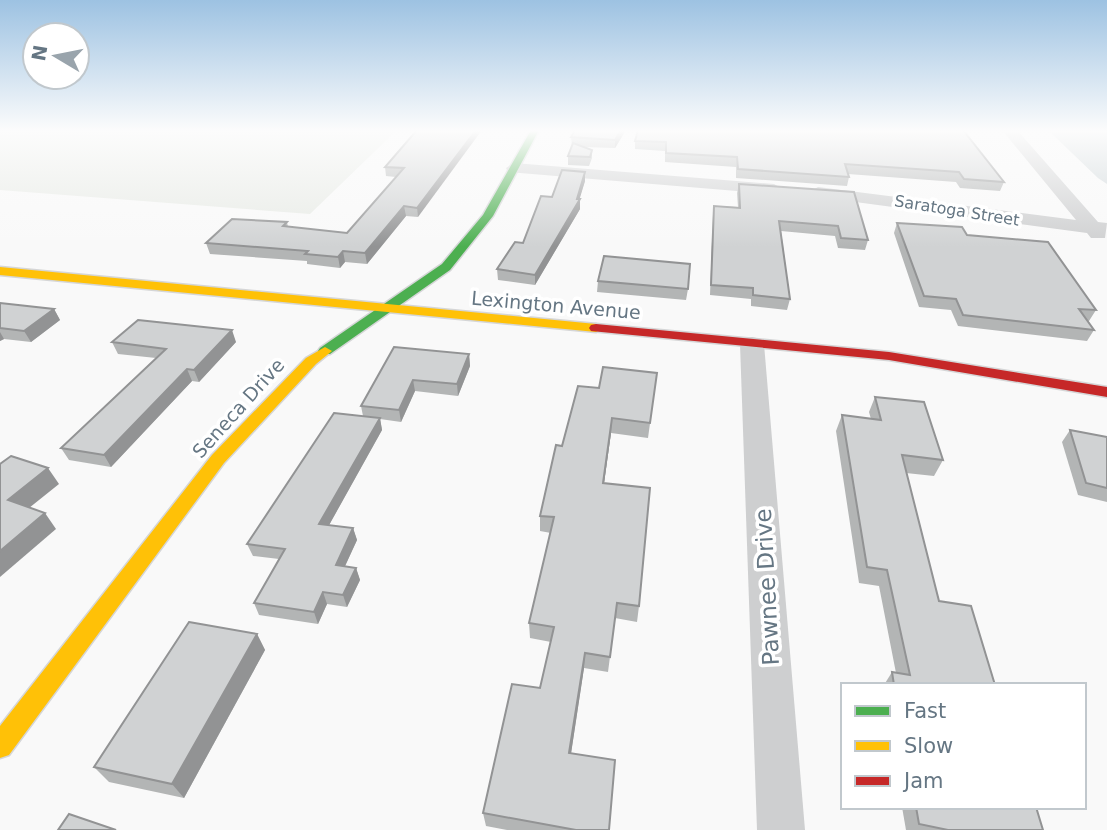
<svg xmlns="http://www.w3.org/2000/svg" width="1107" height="830" font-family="'DejaVu Sans',sans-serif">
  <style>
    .green { fill: #e8ebe6 }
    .water { fill: #ced6d9 }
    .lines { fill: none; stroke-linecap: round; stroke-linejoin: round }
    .fast-casing { stroke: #d5d6d7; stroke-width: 3 }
    .slow-casing { stroke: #d5d6d7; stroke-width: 3 }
    .jam-casing { stroke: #d5d6d7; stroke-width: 3 }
    .street { fill: #cecfd0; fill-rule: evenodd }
    .fast { fill: #4caf50; fill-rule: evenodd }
    .slow { fill: #ffc107; fill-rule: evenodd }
    .jam { fill: #c62828; fill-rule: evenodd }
    .wall { fill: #b3b5b5 }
    .shaded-wall { fill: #929394 }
    .building { fill: #d0d2d3; stroke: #929394; stroke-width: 2 }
    .labels { text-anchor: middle; stroke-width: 7; stroke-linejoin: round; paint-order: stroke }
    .far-street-label { font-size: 16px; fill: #657683; stroke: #fff }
    .street-label { font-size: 19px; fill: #657683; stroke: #fff }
    .near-street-label { font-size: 23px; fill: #657683; stroke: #fff }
  </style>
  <rect width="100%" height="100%" fill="#f9f9f9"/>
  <polygon class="green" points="0,130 397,130 310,214 0,190"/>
  <polygon class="water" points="1048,130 1107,130 1107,184 1098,178"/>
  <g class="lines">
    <defs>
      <polygon id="fast" points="531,130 539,130 493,216 450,270 330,354 320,354 318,351 320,348 442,264 483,215"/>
      <g id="slow">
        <polygon points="0,267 596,324 603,328 596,332 0,275"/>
        <polygon points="325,347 332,351 316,364 224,463 9,755 0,758 0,726 212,455 306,358"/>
      </g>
      <polygon id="jam" points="596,324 889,352 1107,387 1107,397 889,360 591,331 589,328 591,325"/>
    </defs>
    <use href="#fast" class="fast-casing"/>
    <use href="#slow" class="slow-casing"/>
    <use href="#jam" class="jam-casing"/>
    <g class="street">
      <polygon points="1002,130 1017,130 1098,222 1107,223 1105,238 1091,238 1087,233 818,197 809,192 818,187 1076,220"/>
      <polygon points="514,163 774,184 783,189 774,194 508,172 506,168"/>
      <polygon points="752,337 761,339 764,344 805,830 757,830 740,344 743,339"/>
    </g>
    <use href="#fast" class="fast"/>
    <use href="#slow" class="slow"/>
    <use href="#jam" class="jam"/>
  </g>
  <g class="wall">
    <polygon points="417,130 418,217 406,216 367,264 345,262 340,268 307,264 307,261 210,254 206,243 287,222 288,227 347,233 396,177 386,176 385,167"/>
    <polygon points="626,130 615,148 584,147 592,150 592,158 589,166 568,165 568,156 572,146 571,137"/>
    <polygon points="963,130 1004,182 1000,191 960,188 956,182 848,174 849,177 847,186 736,178 736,167 665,162 665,151 635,149 635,141"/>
    <polygon points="585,172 585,181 579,199 580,209 535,285 498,280 497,269 523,243 552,197"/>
    <polygon points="739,184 854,192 868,240 865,250 838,248 835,236 781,231 790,299 787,310 751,306 751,299 710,295 713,215 714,206 738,207 737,193"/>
    <polygon points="897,223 967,235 1096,310 1089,321 1088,321 1094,330 1087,341 958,326 951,310 919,307 894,233"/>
    <polygon points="598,281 688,289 686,300 597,292"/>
    <polygon points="0,303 54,309 60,320 31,342 4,339 0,341"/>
    <polygon points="112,342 236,342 199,382 192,381 111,467 69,460 61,448 156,358 118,354"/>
    <polygon points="394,347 469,354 470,366 458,396 415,391 401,422 380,419 382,430 329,525 353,528 357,540 345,566 356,568 360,580 347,607 327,604 318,624 259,615 254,603 279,559 253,556 247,544 363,416 361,406"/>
    <polygon points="657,373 648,438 611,433 604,483 639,606 637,622 615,618 608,672 584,668 571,753 609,830 507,830 486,826 483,813 540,688 551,642 530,638 529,623 551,533 540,531 540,516 562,446 599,388"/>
    <polygon points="875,397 943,460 934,476 906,473 939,601 995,685 896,673 879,586 859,583 836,431 842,415 871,419 869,412"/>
    <polygon points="1070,430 1107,437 1107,502 1078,495 1062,442"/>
    <polygon points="257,634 265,650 184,798 109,782 94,767"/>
    <polygon points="892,672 894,685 884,685"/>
    <polygon points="902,807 1036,807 1043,830 906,830"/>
  </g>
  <g class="shaded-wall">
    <polygon points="476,130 482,130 418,217 417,208"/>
    <polygon points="621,130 626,130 615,148 615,140"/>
    <polygon points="585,172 585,181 579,201 580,199 580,209 535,285 535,275 577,199"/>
    <polygon points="404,206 406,216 367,264 365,253"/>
    <polygon points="343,251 345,262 340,268 338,257"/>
    <polygon points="54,309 60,320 31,342 24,331"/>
    <polygon points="232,330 236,342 199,382 194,370"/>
    <polygon points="0,332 4,339 0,341"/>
    <polygon points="469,354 470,366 458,396 457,384"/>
    <polygon points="187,369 192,381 111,467 104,455"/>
    <polygon points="413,380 415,391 401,422 399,410"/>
    <polygon points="380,418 382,430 323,536 319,524"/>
    <polygon points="612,418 611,433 602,498 603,483"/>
    <polygon points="48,468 59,484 19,516 8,500"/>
    <polygon points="45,513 56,529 0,577 0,551"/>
    <polygon points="353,528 357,540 340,577 336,565"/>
    <polygon points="356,568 360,580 347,607 343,595"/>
    <polygon points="323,592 327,604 318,624 314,612"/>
    <polygon points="257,634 265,650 184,798 172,784"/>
    <polygon points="585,653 584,668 569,767 569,753"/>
  </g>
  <g class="building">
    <polygon points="417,130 476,130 417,208 404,206 365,253 343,251 338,257 305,254 308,251 206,243 232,219 287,222 283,226 347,233 404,168 385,167"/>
    <polygon points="575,130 621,130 615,140 571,137"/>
    <polygon points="638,130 963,130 1004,182 964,179 959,172 845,164 849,177 738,169 737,157 666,153 666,142 635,141"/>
    <polygon points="573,143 592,150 590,157 568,156"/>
    <polygon points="562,170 585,172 577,199 580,199 535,275 497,269 515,242 523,243 541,196 552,197"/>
    <polygon points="739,184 854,192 868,240 841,238 838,226 779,221 790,299 753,295 753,288 711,285 714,206 740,208"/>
    <polygon points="897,223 962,227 967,235 1048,242 1096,310 1079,309 1094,330 963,315 956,299 924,296"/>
    <polygon points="604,256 690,264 688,289 598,281"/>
    <polygon points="0,303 54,309 24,331 0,328"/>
    <polygon points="138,320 232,330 194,370 187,369 104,455 61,448 166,349 112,342"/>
    <polygon points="394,347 469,354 457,384 413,380 399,410 361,406"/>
    <polygon points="603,367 657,373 650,423 612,418 603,483 650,488 639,606 617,603 610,657 585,653 569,753 615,760 609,830 576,830 483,813 512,684 540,688 554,627 529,623 554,517 540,516 556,445 562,446 578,386 599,388"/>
    <polygon points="875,397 924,402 943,460 902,455 939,601 971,606 995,685 894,685 892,672 910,675 887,570 867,567 842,415 881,420"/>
    <polygon points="334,413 380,418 319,524 353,528 336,565 356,568 343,595 323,592 314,612 254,603 285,549 247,544"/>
    <polygon points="1070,430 1107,437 1107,488 1086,483"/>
    <polygon points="11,456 48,468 8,500 45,513 0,551 0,464"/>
    <polygon points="189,622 257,634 172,784 94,767"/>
    <polygon points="916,807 1036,807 1043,830 948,830 919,824"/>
    <polygon points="69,814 116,830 58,830"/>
  </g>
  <linearGradient id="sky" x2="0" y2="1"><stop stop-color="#9dc2e2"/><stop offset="0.53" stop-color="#fcfcfc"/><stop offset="1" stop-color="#fcfcfc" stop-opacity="0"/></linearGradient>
  <rect width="1107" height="247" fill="url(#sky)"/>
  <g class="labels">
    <g class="far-street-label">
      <text transform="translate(957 210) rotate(9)" y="6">Saratoga Street</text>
    </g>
    <g class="street-label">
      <text transform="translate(556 305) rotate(5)" y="7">Lexington Avenue</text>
      <text transform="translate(238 408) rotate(-48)" y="7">Seneca Drive</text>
    </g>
    <g class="near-street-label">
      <text transform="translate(767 587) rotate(-93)" y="8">Pawnee Drive</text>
    </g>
  </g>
  <rect x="841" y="683" width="245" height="126" fill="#ffffff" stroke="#c1c8cd" stroke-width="2"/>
  <rect x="855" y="706" width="35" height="10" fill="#4caf50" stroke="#c1c8cd" stroke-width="2"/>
  <text x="904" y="718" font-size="21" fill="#657683">Fast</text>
  <rect x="855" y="741" width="35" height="10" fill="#ffc107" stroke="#c1c8cd" stroke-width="2"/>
  <text x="904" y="753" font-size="21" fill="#657683">Slow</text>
  <rect x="855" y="776" width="35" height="10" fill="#c62828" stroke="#c1c8cd" stroke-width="2"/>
  <text x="904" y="788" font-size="21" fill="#657683">Jam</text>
  <g transform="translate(56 56) rotate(280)"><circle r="33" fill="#ffffff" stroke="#c1c8cd" stroke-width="2"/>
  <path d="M0-5L12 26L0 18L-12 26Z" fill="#99a4ac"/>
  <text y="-10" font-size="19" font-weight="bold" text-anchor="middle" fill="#657683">N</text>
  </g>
</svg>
